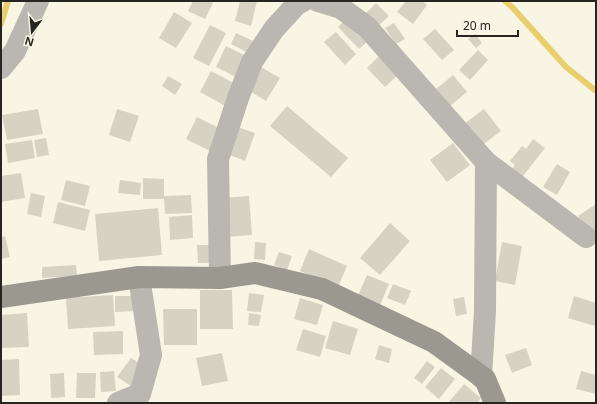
<svg xmlns="http://www.w3.org/2000/svg" width="597" height="404" font-family="'Noto Sans',sans-serif">
  <style>
    .lines { fill: none; stroke-linecap: round; stroke-linejoin: round }
    .stream { stroke: #e9ce6d; stroke-width: 6 }
    .building { fill: #d7d3c4 }
    .street { stroke: #b9b7b0; stroke-width: 22 }
    .secondary { stroke: #9b998f; stroke-width: 22 }
  </style>
  <rect width="100%" height="100%" fill="#f9f5e5"/>
  <g class="lines">
    <g class="stream">
      <polyline points="505,1 513,8 566,67 596,91"/>
      <polyline points="1,24 8,1"/>
    </g>
  </g>
  <g class="building">
    <polygon points="193,1 210,1 213,3 205,19 188,11"/>
    <polygon points="240,1 257,1 251,26 235,21"/>
    <polygon points="406,1 422,1 427,5 413,24 397,12"/>
    <polygon points="376,3 389,16 377,27 365,14"/>
    <polygon points="174,12 192,23 176,48 159,38"/>
    <polygon points="347,18 368,41 359,49 338,27"/>
    <polygon points="394,23 405,39 396,44 385,28"/>
    <polygon points="210,25 226,33 209,66 193,58"/>
    <polygon points="435,29 454,50 442,60 423,39"/>
    <polygon points="336,32 356,54 345,65 324,42"/>
    <polygon points="236,33 260,44 254,56 231,44"/>
    <polygon points="475,34 482,43 476,48 468,39"/>
    <polygon points="226,46 250,58 240,79 216,67"/>
    <polygon points="478,50 488,60 470,80 459,70"/>
    <polygon points="382,53 400,73 385,87 367,68"/>
    <polygon points="259,66 280,78 266,101 246,89"/>
    <polygon points="211,71 239,86 227,107 200,92"/>
    <polygon points="453,75 467,92 450,106 436,89"/>
    <polygon points="168,76 182,84 175,95 162,86"/>
    <polygon points="287,106 348,158 331,177 270,126"/>
    <polygon points="38,109 43,134 7,140 2,115"/>
    <polygon points="117,109 139,116 130,142 109,135"/>
    <polygon points="484,109 501,131 481,146 464,124"/>
    <polygon points="197,117 223,130 212,152 186,139"/>
    <polygon points="232,125 255,133 245,161 222,152"/>
    <polygon points="46,138 49,155 37,157 34,140"/>
    <polygon points="533,139 545,148 519,181 508,173 515,165 510,161 522,146 526,149"/>
    <polygon points="32,140 35,158 8,163 5,144"/>
    <polygon points="453,143 470,165 447,182 430,160"/>
    <polygon points="557,164 570,172 557,195 543,187"/>
    <polygon points="21,173 25,198 1,202 1,176"/>
    <polygon points="143,178 164,179 164,196 191,195 192,213 165,214 164,199 143,199"/>
    <polygon points="66,180 90,186 85,206 61,200"/>
    <polygon points="120,180 141,183 140,195 118,193"/>
    <polygon points="31,193 45,196 41,217 27,214"/>
    <polygon points="249,196 252,235 224,237 221,198"/>
    <polygon points="58,202 90,210 85,231 53,223"/>
    <polygon points="596,204 596,237 593,239 578,216"/>
    <polygon points="158,208 162,255 99,261 95,214"/>
    <polygon points="192,215 193,238 170,240 169,217"/>
    <polygon points="390,223 410,241 380,275 360,258"/>
    <polygon points="5,236 10,257 1,259 1,237"/>
    <polygon points="255,242 266,243 265,260 254,259"/>
    <polygon points="502,242 522,246 515,285 495,281"/>
    <polygon points="197,245 214,245 215,263 198,263"/>
    <polygon points="309,249 347,266 338,287 300,271"/>
    <polygon points="279,252 292,256 287,270 274,265"/>
    <polygon points="76,265 77,276 42,278 42,267"/>
    <polygon points="367,275 389,284 379,308 357,298"/>
    <polygon points="393,284 411,291 405,305 387,298"/>
    <polygon points="200,290 232,290 233,329 200,329"/>
    <polygon points="249,293 264,295 261,312 247,311"/>
    <polygon points="113,295 115,326 68,329 66,298"/>
    <polygon points="115,296 137,296 137,311 115,312"/>
    <polygon points="574,296 596,303 595,326 568,318"/>
    <polygon points="464,297 467,314 456,316 453,299"/>
    <polygon points="300,298 323,305 317,325 294,319"/>
    <polygon points="163,309 197,309 197,345 164,345"/>
    <polygon points="27,313 29,347 1,348 1,315"/>
    <polygon points="249,313 261,315 259,326 248,325"/>
    <polygon points="333,321 358,329 350,355 325,348"/>
    <polygon points="303,329 326,336 320,357 296,350"/>
    <polygon points="123,331 123,354 94,355 93,332"/>
    <polygon points="379,345 392,349 389,363 375,359"/>
    <polygon points="526,348 532,365 512,373 505,355"/>
    <polygon points="222,353 228,381 202,386 196,358"/>
    <polygon points="131,358 144,366 131,386 117,377"/>
    <polygon points="19,359 20,395 1,396 1,360"/>
    <polygon points="427,361 435,367 422,384 414,378"/>
    <polygon points="441,368 455,379 439,399 425,387"/>
    <polygon points="114,371 116,391 101,392 100,372"/>
    <polygon points="581,371 596,375 596,394 576,389"/>
    <polygon points="64,373 65,397 51,398 50,374"/>
    <polygon points="77,373 96,373 95,398 76,398"/>
    <polygon points="464,384 481,398 477,403 448,403"/>
  </g>
  <g class="lines">
    <g class="street">
      <polyline points="318,1 341,8 367,27 486,162 586,237"/>
      <polyline points="1,68 15,51 38,1"/>
      <polyline points="220,278 218,159 238,98 252,62 274,29 296,5 303,1"/>
      <polyline points="481,377 485,311 486,162"/>
      <polyline points="118,403 140,394 151,355 139,277"/>
    </g>
    <polyline class="secondary" points="1,297 139,277 220,278 255,273 322,289 434,342 485,379 495,403"/>
  </g>
  <rect width="597" height="404" fill="none" stroke="#27251f" stroke-width="4"/>
  <g transform="translate(32 32) rotate(196)" stroke="#f9f5e5" stroke-width="3" paint-order="stroke">
  <path d="M0-3L7 15L0 10L-7 15Z" fill="#27251f"/>
  <text y="-6" font-size="11" font-weight="bold" text-anchor="middle" fill="#27251f">N</text>
  </g>
  <path d="M457 30v6h61v-6" fill="none" stroke="#27251f" stroke-width="2"/>
  <text x="463" y="30" font-size="12" fill="#27251f" stroke="#f9f5e5" stroke-width="3" paint-order="stroke">20 m</text>
</svg>
